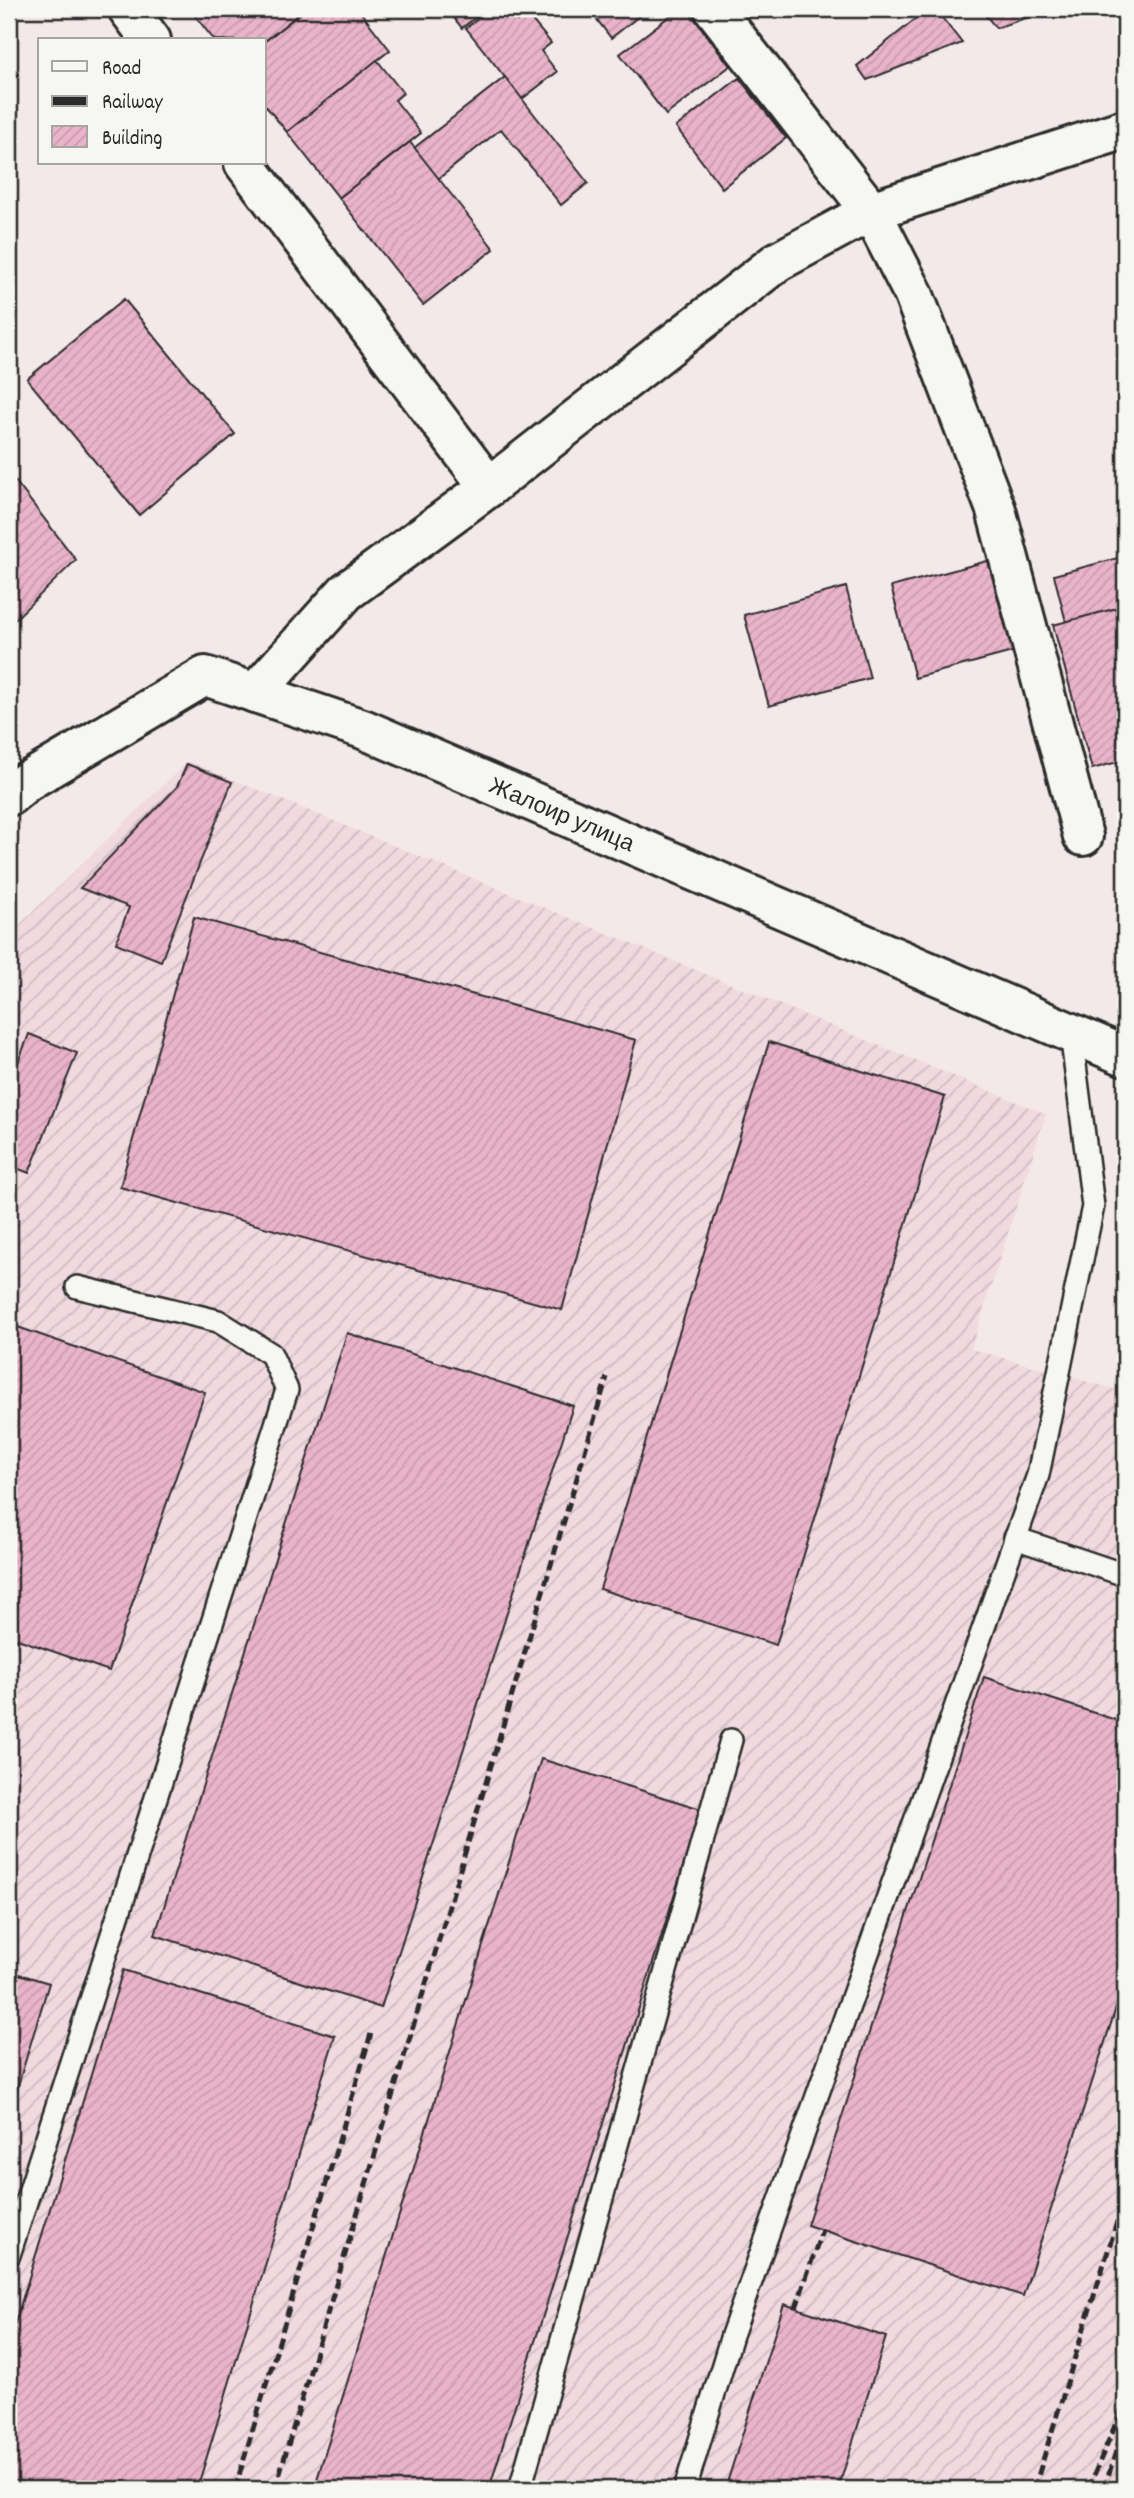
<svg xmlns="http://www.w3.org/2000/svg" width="1134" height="2498" font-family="Dekko,sans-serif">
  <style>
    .industrial { fill: url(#industrial-furrows) }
    .building { fill: url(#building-hatch); stroke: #2b2b2b; stroke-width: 2 }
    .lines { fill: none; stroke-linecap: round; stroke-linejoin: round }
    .lane-casing { stroke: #2b2b2b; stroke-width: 26 }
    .street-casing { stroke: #2b2b2b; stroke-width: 44 }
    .lane { stroke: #f6f6f2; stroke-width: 21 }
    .street { stroke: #f6f6f2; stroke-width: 38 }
    .rail { stroke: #2b2b2b; stroke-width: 5; stroke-dasharray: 10 5; stroke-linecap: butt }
    .labels { text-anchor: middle; stroke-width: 5; stroke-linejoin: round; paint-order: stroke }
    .street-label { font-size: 23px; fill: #2b2b2b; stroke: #f6f6f2 }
  </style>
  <defs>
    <pattern id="industrial-furrows" width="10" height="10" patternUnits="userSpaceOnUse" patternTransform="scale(1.75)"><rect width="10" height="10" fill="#f1d9e0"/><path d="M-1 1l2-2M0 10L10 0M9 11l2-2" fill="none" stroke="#cfbac0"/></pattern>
    <pattern id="building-hatch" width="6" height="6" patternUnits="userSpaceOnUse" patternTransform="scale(1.75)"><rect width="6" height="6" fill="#eab3ca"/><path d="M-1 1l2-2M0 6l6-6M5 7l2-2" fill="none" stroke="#c99aae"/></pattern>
  </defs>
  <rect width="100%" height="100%" fill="#f4e9ea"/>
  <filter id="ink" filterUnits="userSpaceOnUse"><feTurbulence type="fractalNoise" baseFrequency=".0143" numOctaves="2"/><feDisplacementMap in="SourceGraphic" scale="14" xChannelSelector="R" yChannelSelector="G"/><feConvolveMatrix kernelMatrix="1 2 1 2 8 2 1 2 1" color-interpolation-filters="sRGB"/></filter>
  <g filter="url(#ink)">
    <polygon class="industrial" points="188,761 1046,1114 971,1349 1125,1392 1125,2489 9,2489 9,935"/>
    <g class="building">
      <polygon points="190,9 305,9 264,42 214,40"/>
      <polygon points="306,9 358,9 390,50 287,132 264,104 264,42"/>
      <polygon points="447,9 486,9 462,28"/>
      <polygon points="490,9 507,9 517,21 527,14 551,43 541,51 557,72 522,99 466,28"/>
      <polygon points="589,9 648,9 611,38"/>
      <polygon points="679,9 687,9 730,66 666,115 620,54"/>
      <polygon points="928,9 935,9 962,43 867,80 857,66"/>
      <polygon points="981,9 1052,9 996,28"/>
      <polygon points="377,60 403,93 395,100 421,133 339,198 287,132"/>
      <polygon points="505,77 588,183 561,205 501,129 438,179 414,148"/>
      <polygon points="739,78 786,138 722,188 676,127"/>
      <polygon points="410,142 494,249 423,305 339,198"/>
      <polygon points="124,299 235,434 139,515 27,379"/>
      <polygon points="9,473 76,560 9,625"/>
      <polygon points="1125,556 1125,606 1066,622 1054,575"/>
      <polygon points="991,560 1016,651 915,678 891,587"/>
      <polygon points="846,587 870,678 769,706 744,615"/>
      <polygon points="1125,606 1125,760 1092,769 1053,625"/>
      <polygon points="187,764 232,782 161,961 116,943 129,907 80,888 177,787"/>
      <polygon points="194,917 636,1040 562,1310 120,1187"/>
      <polygon points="29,1034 77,1053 29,1173 9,1165 9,1086"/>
      <polygon points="769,1042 945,1097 776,1645 600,1589"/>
      <polygon points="9,1324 205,1392 109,1671 9,1636"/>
      <polygon points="347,1333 573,1406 381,2008 155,1935"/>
      <polygon points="984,1677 1125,1723 1125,1980 1023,2296 807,2225"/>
      <polygon points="541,1759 701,1809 489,2489 314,2489"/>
      <polygon points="123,1970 335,2036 197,2489 43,2489 9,2479 9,2343"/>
      <polygon points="9,1971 49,1983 9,2115"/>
      <polygon points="784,2304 886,2337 838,2489 725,2489"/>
    </g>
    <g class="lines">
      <defs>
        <g id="lane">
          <polyline points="1015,1538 1125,1575"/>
          <polyline points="9,2255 287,1390 271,1354 218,1321 77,1287"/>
          <polyline points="520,2489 731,1740"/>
          <polyline points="685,2489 732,2335 1038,1475 1093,1206 1071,1033"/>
        </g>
        <g id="street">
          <polyline points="128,9 151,40"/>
          <polyline points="714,9 871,211 913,293 996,510 1083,836"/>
          <polyline points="244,163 489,487"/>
          <polyline points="255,693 346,592 489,487 777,262 871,211 1125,129"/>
          <polyline points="9,796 26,782 205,676 363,729 1125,1056"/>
        </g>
      </defs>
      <use href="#lane" class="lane-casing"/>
      <use href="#street" class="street-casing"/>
      <use href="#lane" class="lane"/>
      <use href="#street" class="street"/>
      <g class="rail">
        <polyline points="796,2308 822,2230"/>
        <polyline points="235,2489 372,2030"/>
        <polyline points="275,2489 607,1377"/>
        <polyline points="1034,2489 1125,2196"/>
        <polyline points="1088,2489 1125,2402"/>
        <polyline points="1104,2489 1123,2429"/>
      </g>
    </g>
  </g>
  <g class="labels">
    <g class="street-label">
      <text transform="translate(562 814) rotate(23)" y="8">Жалоир улица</text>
    </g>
  </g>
  <rect width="1134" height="2498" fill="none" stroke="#f6f6f2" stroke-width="35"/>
  <rect x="18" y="18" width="1099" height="2463" fill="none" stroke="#2b2b2b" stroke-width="2.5" filter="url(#ink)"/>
  <rect x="38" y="38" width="228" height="126" fill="#f6f6f2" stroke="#a5a5a2" stroke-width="2"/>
  <rect x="52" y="61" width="35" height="10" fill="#f6f6f2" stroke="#a5a5a2" stroke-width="2"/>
  <text x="102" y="74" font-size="21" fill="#2b2b2b">Road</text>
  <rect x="52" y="96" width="35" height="10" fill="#2b2b2b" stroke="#a5a5a2" stroke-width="2"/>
  <text x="102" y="108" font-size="21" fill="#2b2b2b">Railway</text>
  <rect x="52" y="126" width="35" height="21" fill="url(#building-hatch)" stroke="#a5a5a2" stroke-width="2"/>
  <text x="102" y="144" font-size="21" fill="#2b2b2b">Building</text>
</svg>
